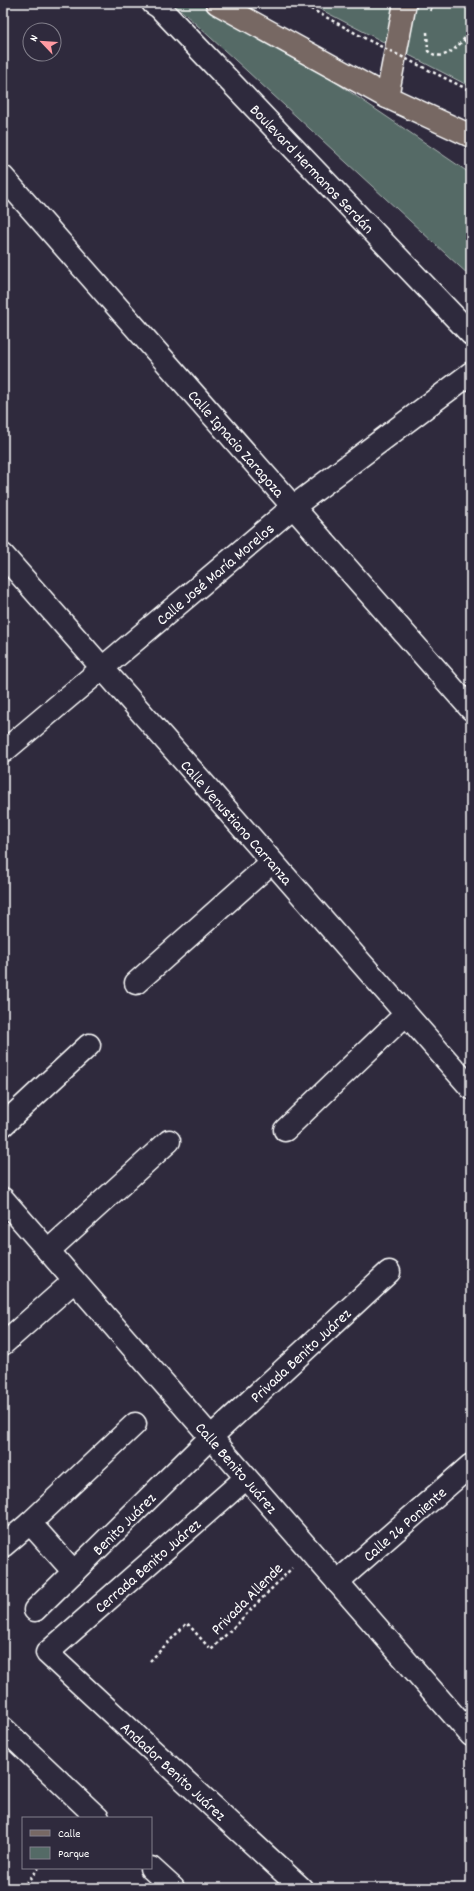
<svg xmlns="http://www.w3.org/2000/svg" width="474" height="1891" font-family="Dekko,sans-serif">
  <style>
    .green { fill: #546a66; stroke: #aab4b2 }
    .lines { fill: none; stroke-linecap: round; stroke-linejoin: round }
    .minor-casing { stroke: #fff; stroke-width: 25 }
    .major-casing { stroke: #fff; stroke-width: 25 }
    .path { stroke: #fff; stroke-width: 2.5; stroke-dasharray: 3 3; stroke-linecap: butt }
    .minor { stroke: #2f2a3d; stroke-width: 22 }
    .major { stroke: #776864; stroke-width: 22 }
    .path-bridge { stroke: #fff; stroke-width: 2.5; stroke-dasharray: 3 3; stroke-linecap: butt }
    .labels { text-anchor: middle; stroke-width: 3; stroke-linejoin: round; paint-order: stroke }
    .street-label { font-size: 16px; fill: #fff; stroke: #2f2a3d }
  </style>
  <rect width="100%" height="100%" fill="#2f2a3d"/>
  <filter id="ink" filterUnits="userSpaceOnUse"><feTurbulence type="fractalNoise" baseFrequency=".025" numOctaves="2"/><feDisplacementMap in="SourceGraphic" scale="8" xChannelSelector="R" yChannelSelector="G"/><feConvolveMatrix kernelMatrix="1 2 1 2 8 2 1 2 1" color-interpolation-filters="sRGB"/></filter>
  <g filter="url(#ink)">
    <g class="green">
      <polygon points="173,3 219,3 471,174 471,277"/>
      <polygon points="308,3 471,3 471,87"/>
    </g>
    <g class="lines">
      <defs>
        <g id="minor">
          <path id="s1" d="M 153,3 L 159,7 L 471,334"/>
          <path id="s2" d="M 3,177 L 471,709"/>
          <path id="s3" d="M 3,555 L 471,1088"/>
          <path id="s4" d="M 3,752 L 293,507 L 471,373"/>
          <polyline points="136,983 272,862"/>
          <polyline points="3,1125 89,1045"/>
          <polyline points="285,1130 406,1014"/>
          <path id="s5" d="M 3,1199 L 471,1735"/>
          <polyline points="48,1251 169,1141"/>
          <polyline points="3,1344 74,1281"/>
          <path id="s6" d="M 246,1478 L 47,1653 L 301,1888"/>
          <polyline points="3,1546 30,1523"/>
          <polyline points="74,1572 30,1523 135,1424"/>
          <path id="s7" d="M 337,1582 L 471,1465"/>
          <path id="s8" d="M 35,1610 L 211,1437 L 389,1272"/>
          <polyline points="3,1728 98,1818"/>
          <polyline points="151,1868 173,1888"/>
        </g>
        <g id="major">
          <polyline points="217,3 387,97 471,136"/>
          <polyline points="387,97 405,3"/>
        </g>
      </defs>
      <use href="#minor" class="minor-casing"/>
      <use href="#major" class="major-casing"/>
      <g class="path">
        <polyline points="430,11 434,3"/>
        <path d="M 427,32 L 428,51 C 445,65 462,43 471,29"/>
        <polyline points="464,41 471,41"/>
        <polyline points="150,1661 187,1623 211,1650 292,1568"/>
        <polyline points="22,1888 39,1868"/>
      </g>
      <use href="#minor" class="minor"/>
      <use href="#major" class="major"/>
      <polyline class="path-bridge" points="300,3 370,41 471,91"/>
    </g>
  </g>
  <g class="labels">
    <g class="street-label">
      <text dy="6" stroke="none"><textPath href="#s1" startOffset="230">Boulevard Hermanos Serdán</textPath></text>
      <text dy="6" stroke="none"><textPath href="#s2" startOffset="354">Calle Ignacio Zaragoza</textPath></text>
      <text dy="6" stroke="none"><textPath href="#s4" startOffset="277">Calle José María Morelos</textPath></text>
      <text dy="6" stroke="none"><textPath href="#s3" startOffset="355">Calle Venustiano Carranza</textPath></text>
      <text dy="6" stroke="none"><textPath href="#s8" startOffset="368">Privada Benito Juárez</textPath></text>
      <text dy="6" stroke="none"><textPath href="#s5" startOffset="356">Calle Benito Juárez</textPath></text>
      <text dy="6" stroke="none"><textPath href="#s8" startOffset="124">Benito Juárez</textPath></text>
      <text dy="6" stroke="none"><textPath href="#s7" startOffset="89">Calle 26 Poniente</textPath></text>
      <text transform="translate(147 1565) rotate(-41)" y="6">Cerrada Benito Juárez</text>
      <text transform="translate(246 1598) rotate(-45)" y="6">Privada Allende</text>
      <text dy="6" stroke="none"><textPath href="#s6" startOffset="438">Andador Benito Juárez</textPath></text>
    </g>
  </g>
  <rect width="474" height="1891" fill="none" stroke="#2f2a3d" stroke-width="16"/>
  <rect x="8" y="8" width="458" height="1875" fill="none" stroke="#fff" stroke-width="1.5" filter="url(#ink)"/>
  <rect x="22" y="1817" width="130" height="52" fill="#2f2a3d" stroke="#827f8b"/>
  <rect x="30" y="1830" width="20" height="6" fill="#776864" stroke="#827f8b"/>
  <text x="58" y="1837" font-size="12" fill="#ffffff">Calle</text>
  <rect x="30" y="1847" width="20" height="12" fill="#546a66" stroke="#827f8b"/>
  <text x="58" y="1857" font-size="12" fill="#ffffff">Parque</text>
  <g transform="translate(42 42) rotate(295)"><circle r="19" fill="#2f2a3d" stroke="#827f8b"/>
  <path d="M0-3L7 15L0 10L-7 15Z" fill="#ff9aa2"/>
  <text y="-6" font-size="11" font-weight="bold" text-anchor="middle" fill="#ffffff">N</text>
  </g>
</svg>
